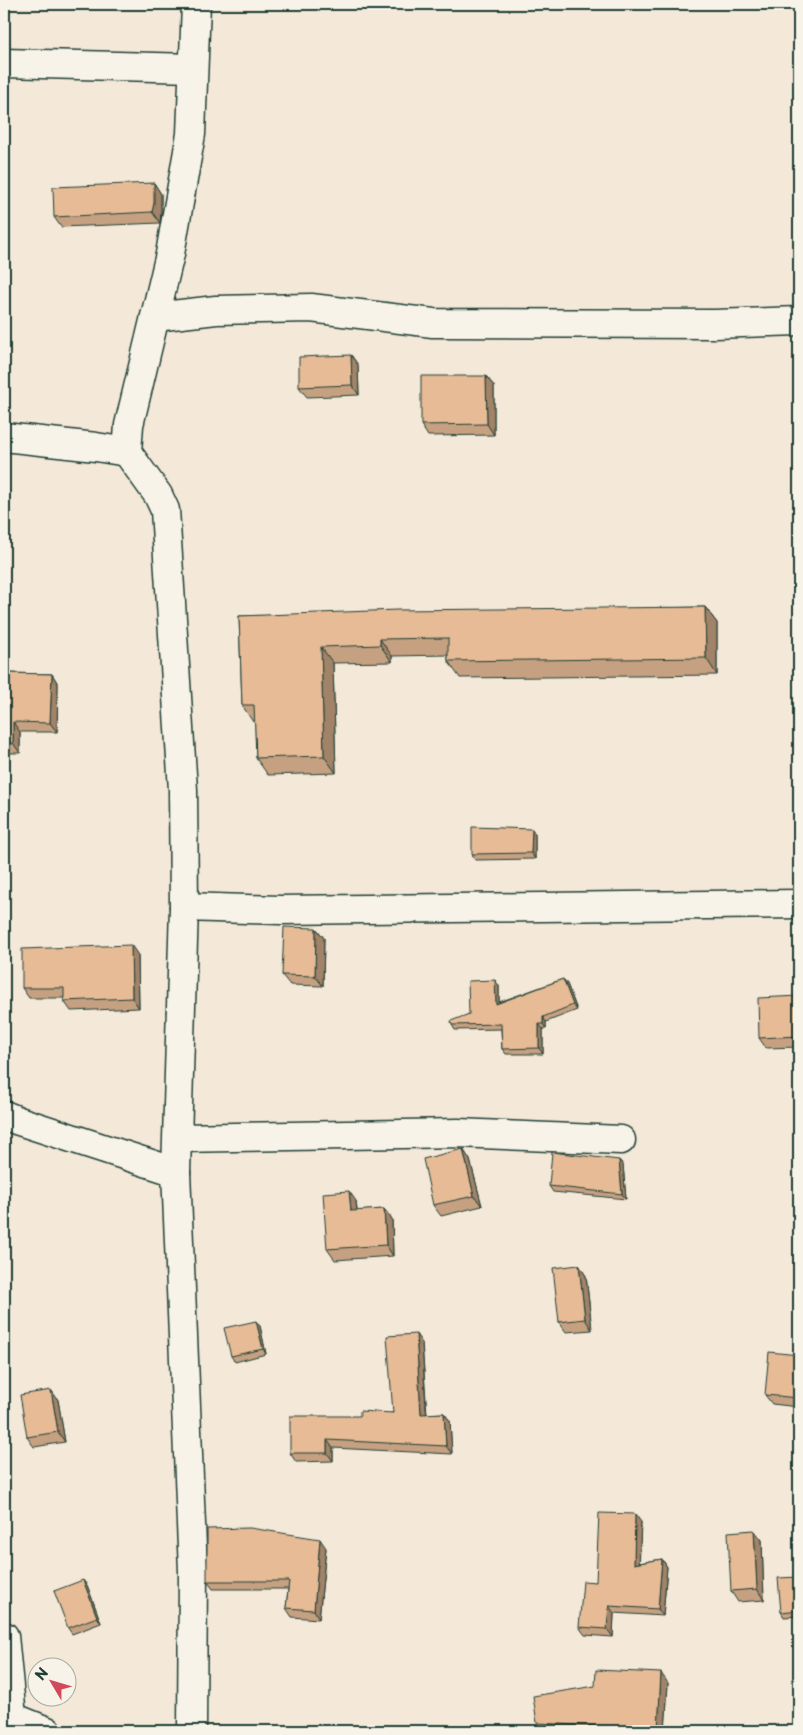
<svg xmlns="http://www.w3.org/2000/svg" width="803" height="1735" font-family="'Playpen Sans',sans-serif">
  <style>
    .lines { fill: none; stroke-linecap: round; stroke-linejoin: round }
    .minor-casing { stroke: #1f3d34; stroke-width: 31 }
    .minor { stroke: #f7f3e8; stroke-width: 28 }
    .wall { fill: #c6a181; stroke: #1f3d34 }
    .shaded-wall { fill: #a18369; stroke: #1f3d34 }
    .building { fill: #e6bb96; stroke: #1f3d34 }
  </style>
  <rect width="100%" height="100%" fill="#f4e8d8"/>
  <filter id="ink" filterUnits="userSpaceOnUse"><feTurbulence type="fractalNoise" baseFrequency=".02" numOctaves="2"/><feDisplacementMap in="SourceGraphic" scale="10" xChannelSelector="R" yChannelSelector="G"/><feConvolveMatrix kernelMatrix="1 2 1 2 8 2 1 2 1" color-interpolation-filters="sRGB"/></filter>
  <g filter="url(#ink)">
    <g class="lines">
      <defs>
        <g id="minor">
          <polyline points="4,63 193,68"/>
          <polyline points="155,317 216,310 311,308 433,323 715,324 799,321"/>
          <polyline points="4,437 96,447 127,452"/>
          <polyline points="184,907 280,910 799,904"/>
          <polyline points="4,1115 19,1121 176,1172"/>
          <polyline points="178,1138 458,1133 621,1140"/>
          <polyline points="4,1636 12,1717 4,1715"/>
          <polyline points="12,1717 47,1731"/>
          <polyline points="192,1731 193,1571 176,1172 184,907 183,790 165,510 158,495 127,452 129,425 170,254 191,134 196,4"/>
        </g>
      </defs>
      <use href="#minor" class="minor-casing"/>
      <use href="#minor" class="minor"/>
    </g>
    <g class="wall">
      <polygon points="154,183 161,194 161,213 160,223 61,227 54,217"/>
      <polygon points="351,355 358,365 359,395 307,397 299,387"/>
      <polygon points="486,376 494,386 494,435 428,436 421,425"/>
      <polygon points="705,607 717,623 717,675 460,678 448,661 448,655 392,656 392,662 333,663 336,773 268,775 256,758 255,722 253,722 242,705 239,616"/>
      <polygon points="4,673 52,674 58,684 57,732 20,732 20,753 4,753"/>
      <polygon points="532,829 535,834 535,859 475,860 472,854"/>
      <polygon points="316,928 324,938 323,986 290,985 282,975"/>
      <polygon points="138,955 139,1008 71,1011 64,1001 64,998 29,998 22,988"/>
      <polygon points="563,979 567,984 577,1010 546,1022 546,1029 543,1029 543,1054 506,1054 502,1049 501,1029 455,1030 452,1025 469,1014 499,986 499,1002"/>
      <polygon points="799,996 799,1047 766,1048 759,1038"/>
      <polygon points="463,1149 470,1160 482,1206 441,1216 433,1205"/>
      <polygon points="619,1160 623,1165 626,1199 553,1192 549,1186"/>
      <polygon points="356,1201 357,1211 384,1209 392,1219 393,1256 335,1260 327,1249"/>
      <polygon points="579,1265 586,1276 592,1330 566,1332 559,1322"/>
      <polygon points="260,1326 266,1354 235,1362 231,1356"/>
      <polygon points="422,1343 427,1414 444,1413 450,1421 452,1454 333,1448 333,1461 296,1462 290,1453 360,1416 393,1413"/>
      <polygon points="799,1355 799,1407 772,1404 765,1395"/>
      <polygon points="51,1390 58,1400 65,1442 34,1447 27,1437"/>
      <polygon points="641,1522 639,1563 662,1559 667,1567 663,1616 614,1613 613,1637 585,1635 579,1627 596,1582"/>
      <polygon points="754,1530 762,1540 764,1600 738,1602 731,1591"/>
      <polygon points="326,1548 319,1619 292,1617 286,1608 288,1589 213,1589 207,1581"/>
      <polygon points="799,1577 799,1616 784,1617 781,1612"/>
      <polygon points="87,1585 101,1623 72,1634 68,1628"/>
      <polygon points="668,1683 665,1731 543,1731 537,1723"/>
    </g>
    <g class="shaded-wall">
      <polygon points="154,183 161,194 161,213 160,223 152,212"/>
      <polygon points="351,355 358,365 359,395 352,385"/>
      <polygon points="486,376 494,386 494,435 487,424"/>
      <polygon points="705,607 717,623 717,675 706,658"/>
      <polygon points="380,639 392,656 392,662 380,645"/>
      <polygon points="321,647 333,663 336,773 324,756"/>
      <polygon points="52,674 58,684 57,732 50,723"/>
      <polygon points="13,722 20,732 20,753 13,743"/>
      <polygon points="532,829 535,834 535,859 531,853"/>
      <polygon points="316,928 324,938 323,986 315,976"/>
      <polygon points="131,945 138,955 139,1008 132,998"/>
      <polygon points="563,979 567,984 577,1010 573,1005"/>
      <polygon points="495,980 499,986 499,1009 496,1004"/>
      <polygon points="543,1017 546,1022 546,1029 543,1024"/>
      <polygon points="539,1024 543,1029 543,1054 539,1048"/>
      <polygon points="463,1149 470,1160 482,1206 474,1196"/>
      <polygon points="619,1160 623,1165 626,1199 622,1194"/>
      <polygon points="349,1191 356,1201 358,1222 351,1211"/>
      <polygon points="384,1209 392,1219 393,1256 386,1245"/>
      <polygon points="579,1265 586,1276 592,1330 585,1319"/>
      <polygon points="256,1321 260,1326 266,1354 263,1349"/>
      <polygon points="416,1334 422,1343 427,1423 421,1414"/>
      <polygon points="51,1390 58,1400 65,1442 58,1432"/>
      <polygon points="444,1413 450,1421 452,1454 446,1446"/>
      <polygon points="327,1440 333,1448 333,1461 327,1453"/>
      <polygon points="635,1514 641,1522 639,1572 634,1564"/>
      <polygon points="754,1530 762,1540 764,1600 757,1589"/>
      <polygon points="320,1539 326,1548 319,1619 314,1610"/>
      <polygon points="662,1559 667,1567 663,1616 658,1609"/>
      <polygon points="83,1580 87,1585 101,1623 97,1617"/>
      <polygon points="609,1606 614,1613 613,1637 607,1629"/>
      <polygon points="661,1673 668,1683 665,1731 660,1731 658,1729"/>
    </g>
    <g class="building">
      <polygon points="154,183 154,203 152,212 54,217 53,187"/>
      <polygon points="351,355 352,385 299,387 299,357"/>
      <polygon points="421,376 486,376 487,424 421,425"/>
      <polygon points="705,607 706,658 448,661 448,638 380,639 380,645 321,647 324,756 256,758 254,705 242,705 239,616 397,610"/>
      <polygon points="4,673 52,674 50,723 13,722 13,743 4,743"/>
      <polygon points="472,827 532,829 531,853 472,854"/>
      <polygon points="284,927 316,928 315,976 282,975"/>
      <polygon points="131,945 132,998 64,1001 64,988 22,988 22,949"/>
      <polygon points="563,979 573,1005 543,1017 543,1024 539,1024 539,1048 502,1049 501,1024 452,1025 451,1021 469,1014 468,981 495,980 496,1004"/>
      <polygon points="799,996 799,1036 759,1038 758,998"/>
      <polygon points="463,1149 474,1196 433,1205 423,1159"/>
      <polygon points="552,1152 619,1160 622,1194 549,1186"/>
      <polygon points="349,1191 351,1211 384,1209 386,1245 327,1249 323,1193"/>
      <polygon points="579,1265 585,1319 559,1322 553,1268"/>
      <polygon points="256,1321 263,1349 231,1356 224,1328"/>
      <polygon points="416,1334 421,1414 444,1413 446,1446 327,1440 327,1453 290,1453 290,1416 360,1416 360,1411 393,1413 387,1336"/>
      <polygon points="769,1352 799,1355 799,1398 765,1395"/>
      <polygon points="51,1390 58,1432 27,1437 20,1395"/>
      <polygon points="599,1513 635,1514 634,1564 662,1559 658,1609 609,1606 607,1629 579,1627 583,1581 596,1582"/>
      <polygon points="250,1528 320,1539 314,1610 286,1608 289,1581 207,1581 207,1529"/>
      <polygon points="754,1530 757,1589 731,1591 728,1532"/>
      <polygon points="799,1577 799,1610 781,1612 778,1578"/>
      <polygon points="83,1580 97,1617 68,1628 54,1591"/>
      <polygon points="596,1670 661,1673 658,1729 537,1723 533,1696 595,1686"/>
    </g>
  </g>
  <rect width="803" height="1735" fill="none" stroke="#f7f3e8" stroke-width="20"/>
  <rect x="10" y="10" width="783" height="1715" fill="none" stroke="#1f3d34" stroke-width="2" filter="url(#ink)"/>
  <g transform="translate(52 1682) rotate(308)"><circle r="24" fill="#f7f3e8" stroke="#a1aaa0"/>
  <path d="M0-4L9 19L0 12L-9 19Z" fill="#d1495b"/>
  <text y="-8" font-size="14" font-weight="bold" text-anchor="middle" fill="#1f3d34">N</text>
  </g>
</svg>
